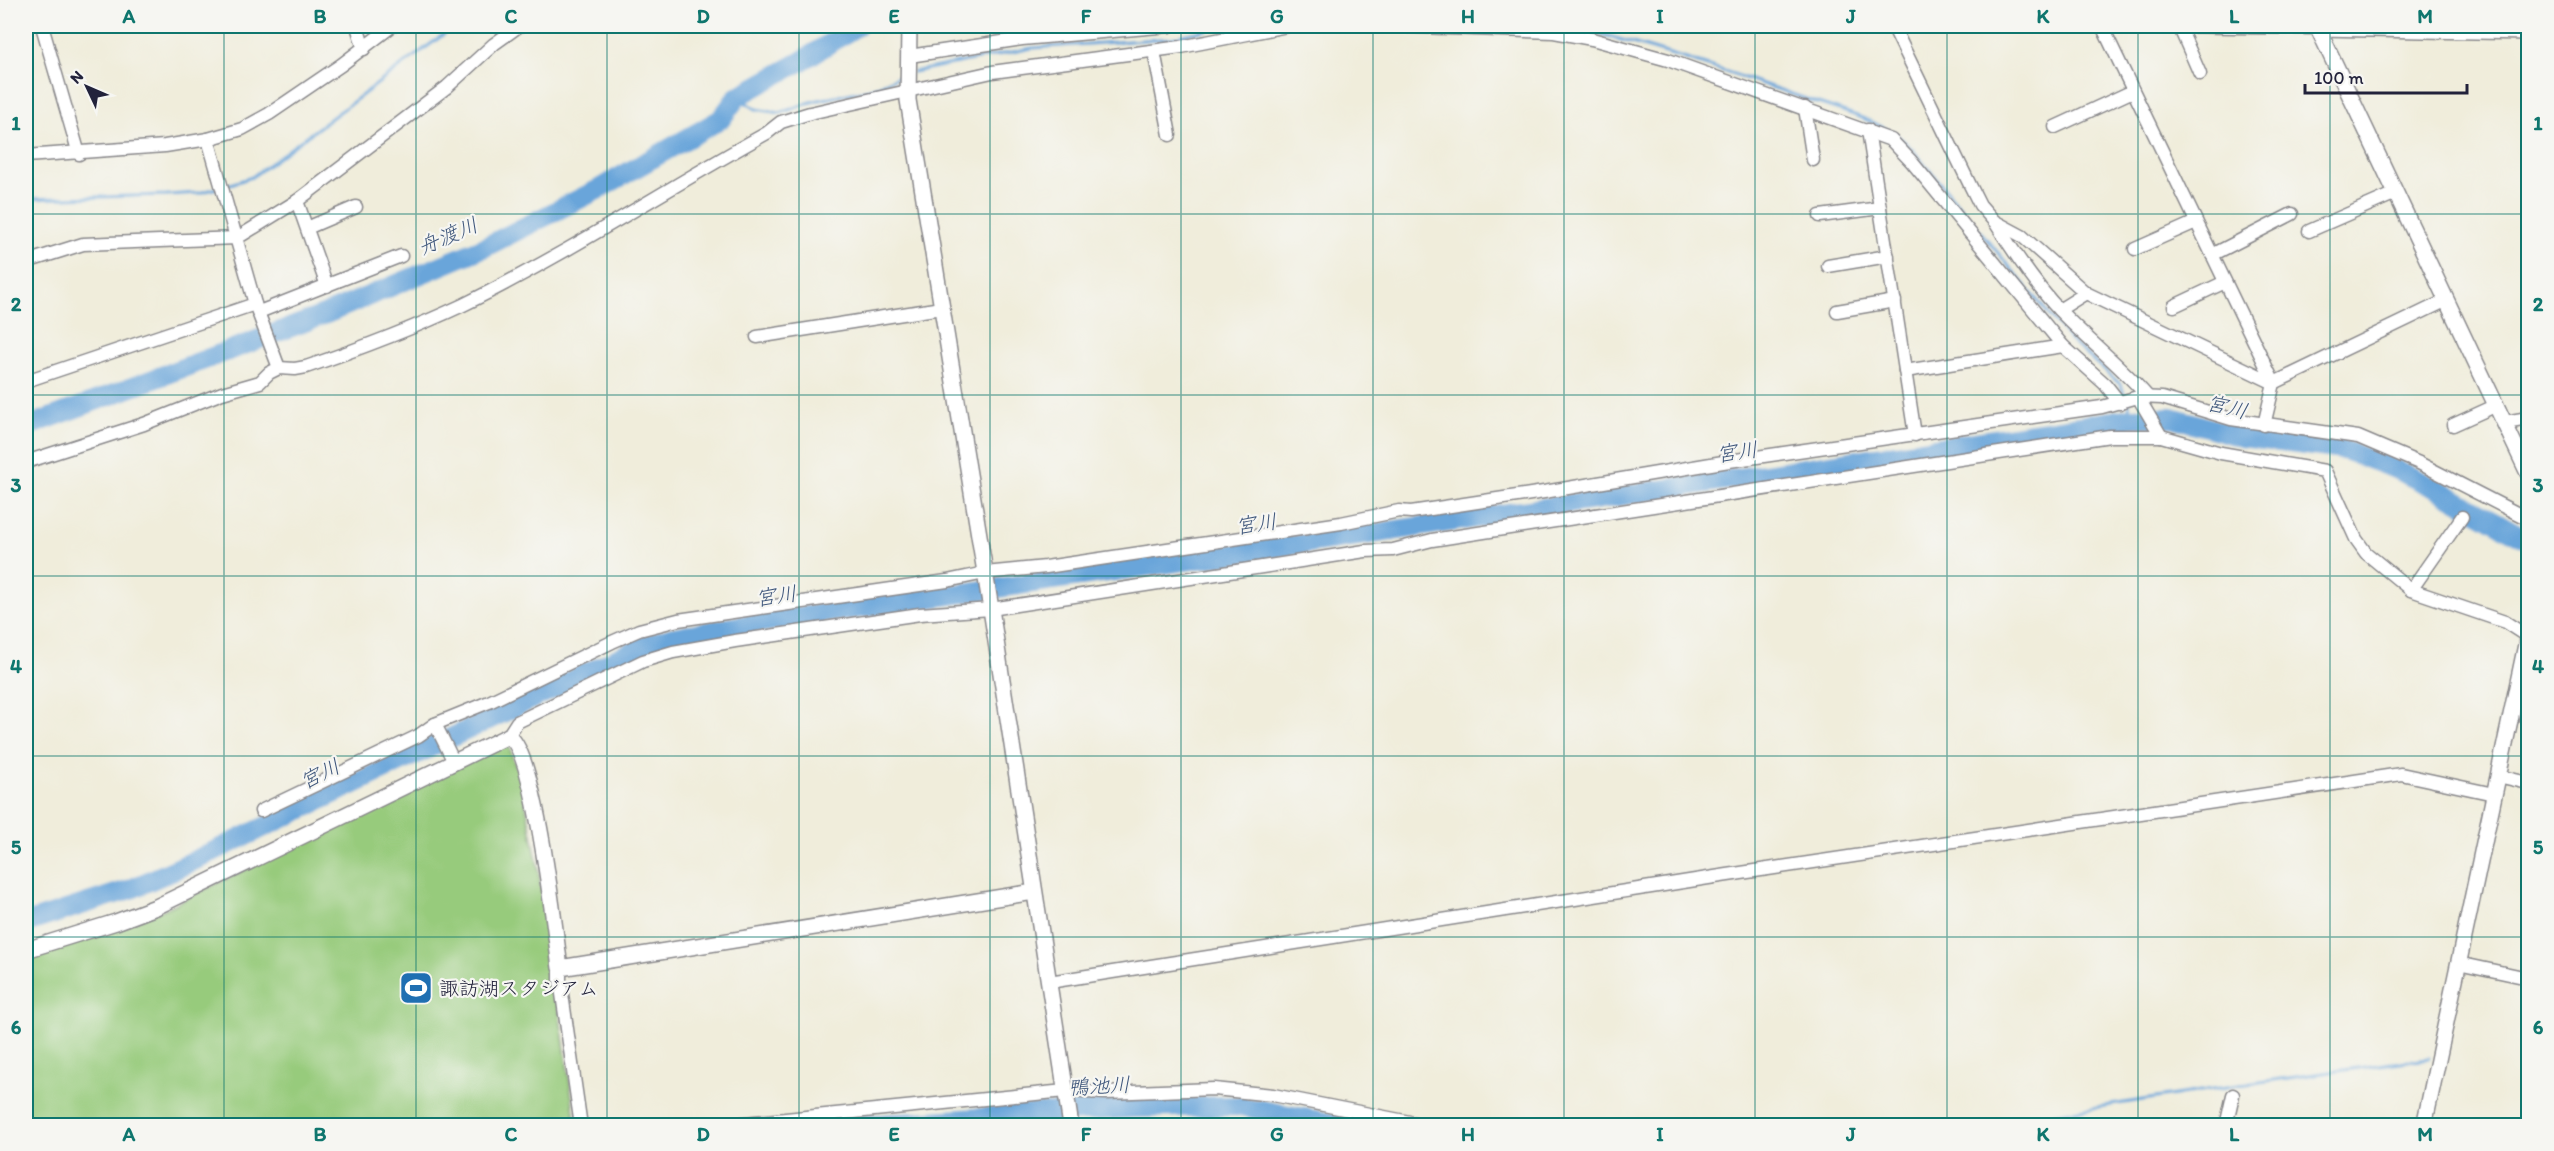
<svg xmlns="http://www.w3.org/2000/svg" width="2554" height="1151" font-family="Itim,'Klee One',sans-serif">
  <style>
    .green { fill: #97cb7c; stroke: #5c765c; stroke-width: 1.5 }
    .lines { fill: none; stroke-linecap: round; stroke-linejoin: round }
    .stream { stroke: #69a5da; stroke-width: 3 }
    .river { stroke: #69a5da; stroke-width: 20 }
    .minor-casing { stroke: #89888b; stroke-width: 15 }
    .tertiary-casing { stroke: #89888b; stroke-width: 18 }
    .minor { stroke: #fff; stroke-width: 12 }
    .tertiary { stroke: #fff; stroke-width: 15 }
    .grid { fill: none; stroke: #0f766e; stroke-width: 1.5; stroke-opacity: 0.55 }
    .labels { text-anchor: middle; stroke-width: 4.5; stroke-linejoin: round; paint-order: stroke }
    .poi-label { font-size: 20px; fill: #22223b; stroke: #f6f6f2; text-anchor: start }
    .water-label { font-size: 21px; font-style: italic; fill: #3e567b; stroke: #f6f6f2 }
    .neatline { fill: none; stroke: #0f766e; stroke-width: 2 }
    .grid-label { font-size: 20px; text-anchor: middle; font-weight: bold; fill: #0f766e }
  </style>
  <rect width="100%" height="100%" fill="#f6f6f2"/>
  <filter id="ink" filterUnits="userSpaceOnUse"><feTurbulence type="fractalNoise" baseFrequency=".0167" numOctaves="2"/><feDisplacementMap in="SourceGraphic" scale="12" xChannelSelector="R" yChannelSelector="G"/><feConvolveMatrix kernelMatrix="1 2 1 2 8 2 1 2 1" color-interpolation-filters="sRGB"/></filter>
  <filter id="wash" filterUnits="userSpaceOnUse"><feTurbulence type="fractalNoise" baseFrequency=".008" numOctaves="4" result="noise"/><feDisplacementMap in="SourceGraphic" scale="24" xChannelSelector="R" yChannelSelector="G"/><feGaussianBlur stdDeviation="1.35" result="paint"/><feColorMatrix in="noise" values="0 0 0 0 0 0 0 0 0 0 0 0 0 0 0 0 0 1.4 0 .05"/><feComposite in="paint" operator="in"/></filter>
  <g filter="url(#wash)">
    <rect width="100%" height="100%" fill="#f0eddb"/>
    <polygon class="green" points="504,744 509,747 522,785 537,861 576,1125 26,1126 26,956 102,935 167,908"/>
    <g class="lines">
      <g class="stream">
        <path d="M 1570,26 C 1648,46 1724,70 1800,97 C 1831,108 1866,116 1894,134 C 1909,143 1920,159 1932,173 L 2070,340 L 2120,384 L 2126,396"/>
        <polyline points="913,72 1032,48 1172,38 1222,26"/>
        <polyline points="737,97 756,109 780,113 814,101 871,89 904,74"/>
        <polyline points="224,186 252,177 455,26"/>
        <polyline points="26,199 167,195 199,193 217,188"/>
        <polyline points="2128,402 2132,418"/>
        <polyline points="1976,1126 2239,1085 2428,1058"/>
      </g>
      <g class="river">
        <polyline points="26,427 326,314 485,247 599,189 721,119 737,97 800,62 857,26"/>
        <polyline points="26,923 131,889 187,864 645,645 673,637 744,625 1384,532 2132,418 2172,417 2241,437 2344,450 2395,469 2443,492 2528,540"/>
        <polyline points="852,1126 1131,1108 1240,1106 1347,1126"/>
      </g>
    </g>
  </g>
  <g filter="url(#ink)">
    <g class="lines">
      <defs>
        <g id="minor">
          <polyline points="42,26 79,154"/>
          <polyline points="357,26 364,49"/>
          <polyline points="1393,26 1554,32 1592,39 1668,60 1891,140 1911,161 2063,346 2105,384 2120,403"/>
          <polyline points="1893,26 1970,185 1980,205 1994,221 2022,236 2086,293 2274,383"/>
          <polyline points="2102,26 2274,383 2264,425"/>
          <polyline points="2166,26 2318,28"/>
          <polyline points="2179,26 2200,74"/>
          <polyline points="1154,51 1170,135"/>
          <polyline points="909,56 1022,39 1170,26"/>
          <polyline points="1805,108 1813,160"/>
          <polyline points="2055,127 2133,91"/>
          <polyline points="1868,130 1915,435"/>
          <polyline points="208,139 255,304 279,368"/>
          <polyline points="26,156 165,146 208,139 242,129 269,114 341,65 392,26"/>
          <polyline points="297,201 327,286"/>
          <polyline points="1820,216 1880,208"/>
          <path d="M 1995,222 C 2014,253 2035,285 2061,312 C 2089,341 2121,366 2147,396"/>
          <polyline points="307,228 356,207"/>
          <polyline points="2309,231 2396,193"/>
          <polyline points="2135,249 2196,222"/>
          <polyline points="2212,255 2292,214"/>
          <polyline points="26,262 83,244 237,238 297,201 447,87 494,44 519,26"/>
          <polyline points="1828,266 1888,256"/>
          <polyline points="2174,306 2225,282"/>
          <polyline points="2059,310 2086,293"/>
          <polyline points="1837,311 1895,301"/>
          <polyline points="259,312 401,256"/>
          <polyline points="757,337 941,308"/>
          <polyline points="1905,371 2063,346"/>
          <polyline points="26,381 255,304"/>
          <polyline points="2274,383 2447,300"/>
          <polyline points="2138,397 2161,436"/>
          <polyline points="2505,422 2528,418"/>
          <polyline points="2453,425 2497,405"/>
          <path d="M 26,462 L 144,424 L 222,393 L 260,382 L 269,373 L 279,368 L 295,369 L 306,367 C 359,349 412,329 463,305 C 567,254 666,189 767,133 L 781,122 L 810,113 L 992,72 L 1181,47 L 1287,26"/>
          <polyline points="2411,590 2462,517"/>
          <polyline points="435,724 454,762"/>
          <polyline points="508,736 517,722 643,661 673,652 735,641 920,614 991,609 1365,551 1393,550 1432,540 2110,436 2161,436 2221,453 2325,471 2356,539 2366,553 2411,590 2505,622 2522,633 2528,635"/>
          <polyline points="2498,776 2528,783"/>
          <polyline points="261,811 418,736 435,724 489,702 612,642 639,630 678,620 947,581 985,573 1046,567 1341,523 1399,511 1411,512 1544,492 1729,461 2102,407 2138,397 2162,398 2231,419 2358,437 2419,463 2528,519"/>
          <polyline points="2458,963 2528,978"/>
          <polyline points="560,968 560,980 581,1126"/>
          <polyline points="1049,982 1721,876 2401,774 2494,794"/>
          <polyline points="715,1126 1065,1091 1106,1093 1214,1089 1273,1095 1430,1126"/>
          <polyline points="2226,1126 2233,1095"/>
        </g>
        <g id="tertiary">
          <polyline points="909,26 908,100 991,609 1071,1126"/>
          <polyline points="2317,26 2528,473"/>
          <polyline points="2318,28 2528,32"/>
          <path d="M 26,950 L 116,922 L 156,907 L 508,736 C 535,749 555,932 560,968 L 1034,892"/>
          <polyline points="2424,1126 2528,635"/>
        </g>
      </defs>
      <use href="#minor" class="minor-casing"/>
      <use href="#tertiary" class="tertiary-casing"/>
      <use href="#minor" class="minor"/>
      <use href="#tertiary" class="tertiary"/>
    </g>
  </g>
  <path class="grid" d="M 224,26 L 224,1126M 416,26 L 416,1126M 607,26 L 607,1126M 799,26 L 799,1126M 990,26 L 990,1126M 1181,26 L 1181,1126M 1373,26 L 1373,1126M 1564,26 L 1564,1126M 1755,26 L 1755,1126M 1947,26 L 1947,1126M 2138,26 L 2138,1126M 2330,26 L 2330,1126M 26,214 L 2528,214M 26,395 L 2528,395M 26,576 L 2528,576M 26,756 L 2528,756M 26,937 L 2528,937"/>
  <defs>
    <symbol id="stadium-square" viewBox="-11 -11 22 22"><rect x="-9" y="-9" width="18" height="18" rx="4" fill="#1f6fb2" stroke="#f6f6f2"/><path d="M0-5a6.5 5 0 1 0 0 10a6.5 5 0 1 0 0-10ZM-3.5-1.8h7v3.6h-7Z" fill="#fff"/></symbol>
  </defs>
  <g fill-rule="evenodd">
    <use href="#stadium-square" x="397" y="969" width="38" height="38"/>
  </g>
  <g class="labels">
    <g class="poi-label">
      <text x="439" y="995">諏訪湖スタジアム</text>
    </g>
    <g class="water-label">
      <text transform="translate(448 236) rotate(-23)" y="7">舟渡川</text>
      <text transform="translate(2227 407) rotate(14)" y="7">宮川</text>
      <text transform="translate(1737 452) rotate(-8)" y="7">宮川</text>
      <text transform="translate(1256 524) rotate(-8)" y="7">宮川</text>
      <text transform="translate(776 596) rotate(-8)" y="7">宮川</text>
      <text transform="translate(320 774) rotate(-26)" y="7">宮川</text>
      <text transform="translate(1099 1086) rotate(-3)" y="7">鴨池川</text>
    </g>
  </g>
  <rect width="2554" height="1151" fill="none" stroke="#f6f6f2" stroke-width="66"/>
  <g transform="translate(87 87) rotate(314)" stroke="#f6f6f2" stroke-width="4.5" paint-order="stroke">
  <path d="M0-4.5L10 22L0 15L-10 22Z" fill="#22223b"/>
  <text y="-9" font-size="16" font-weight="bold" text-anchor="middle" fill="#22223b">N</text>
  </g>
  <path d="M2305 84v9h162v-9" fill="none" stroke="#22223b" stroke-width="3"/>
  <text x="2314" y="84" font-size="18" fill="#22223b" stroke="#f6f6f2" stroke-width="4.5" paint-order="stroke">100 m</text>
  <rect x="33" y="33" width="2488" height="1085" class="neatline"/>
  <g class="grid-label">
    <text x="129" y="23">A</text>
    <text x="320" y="23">B</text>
    <text x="511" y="23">C</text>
    <text x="703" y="23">D</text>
    <text x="894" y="23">E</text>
    <text x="1086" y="23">F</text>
    <text x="1277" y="23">G</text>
    <text x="1468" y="23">H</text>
    <text x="1660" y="23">I</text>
    <text x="1851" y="23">J</text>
    <text x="2043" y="23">K</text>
    <text x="2234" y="23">L</text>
    <text x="2425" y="23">M</text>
    <text x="16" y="130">1</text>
    <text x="2538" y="130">1</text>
    <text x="16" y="311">2</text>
    <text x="2538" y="311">2</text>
    <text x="16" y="492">3</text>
    <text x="2538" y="492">3</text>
    <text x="16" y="673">4</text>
    <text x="2538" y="673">4</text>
    <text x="16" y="854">5</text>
    <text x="2538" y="854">5</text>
    <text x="16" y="1034">6</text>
    <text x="2538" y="1034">6</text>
    <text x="129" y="1141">A</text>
    <text x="320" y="1141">B</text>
    <text x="511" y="1141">C</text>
    <text x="703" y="1141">D</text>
    <text x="894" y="1141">E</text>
    <text x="1086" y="1141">F</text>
    <text x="1277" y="1141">G</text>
    <text x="1468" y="1141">H</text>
    <text x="1660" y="1141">I</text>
    <text x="1851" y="1141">J</text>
    <text x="2043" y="1141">K</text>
    <text x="2234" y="1141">L</text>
    <text x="2425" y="1141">M</text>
  </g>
</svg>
